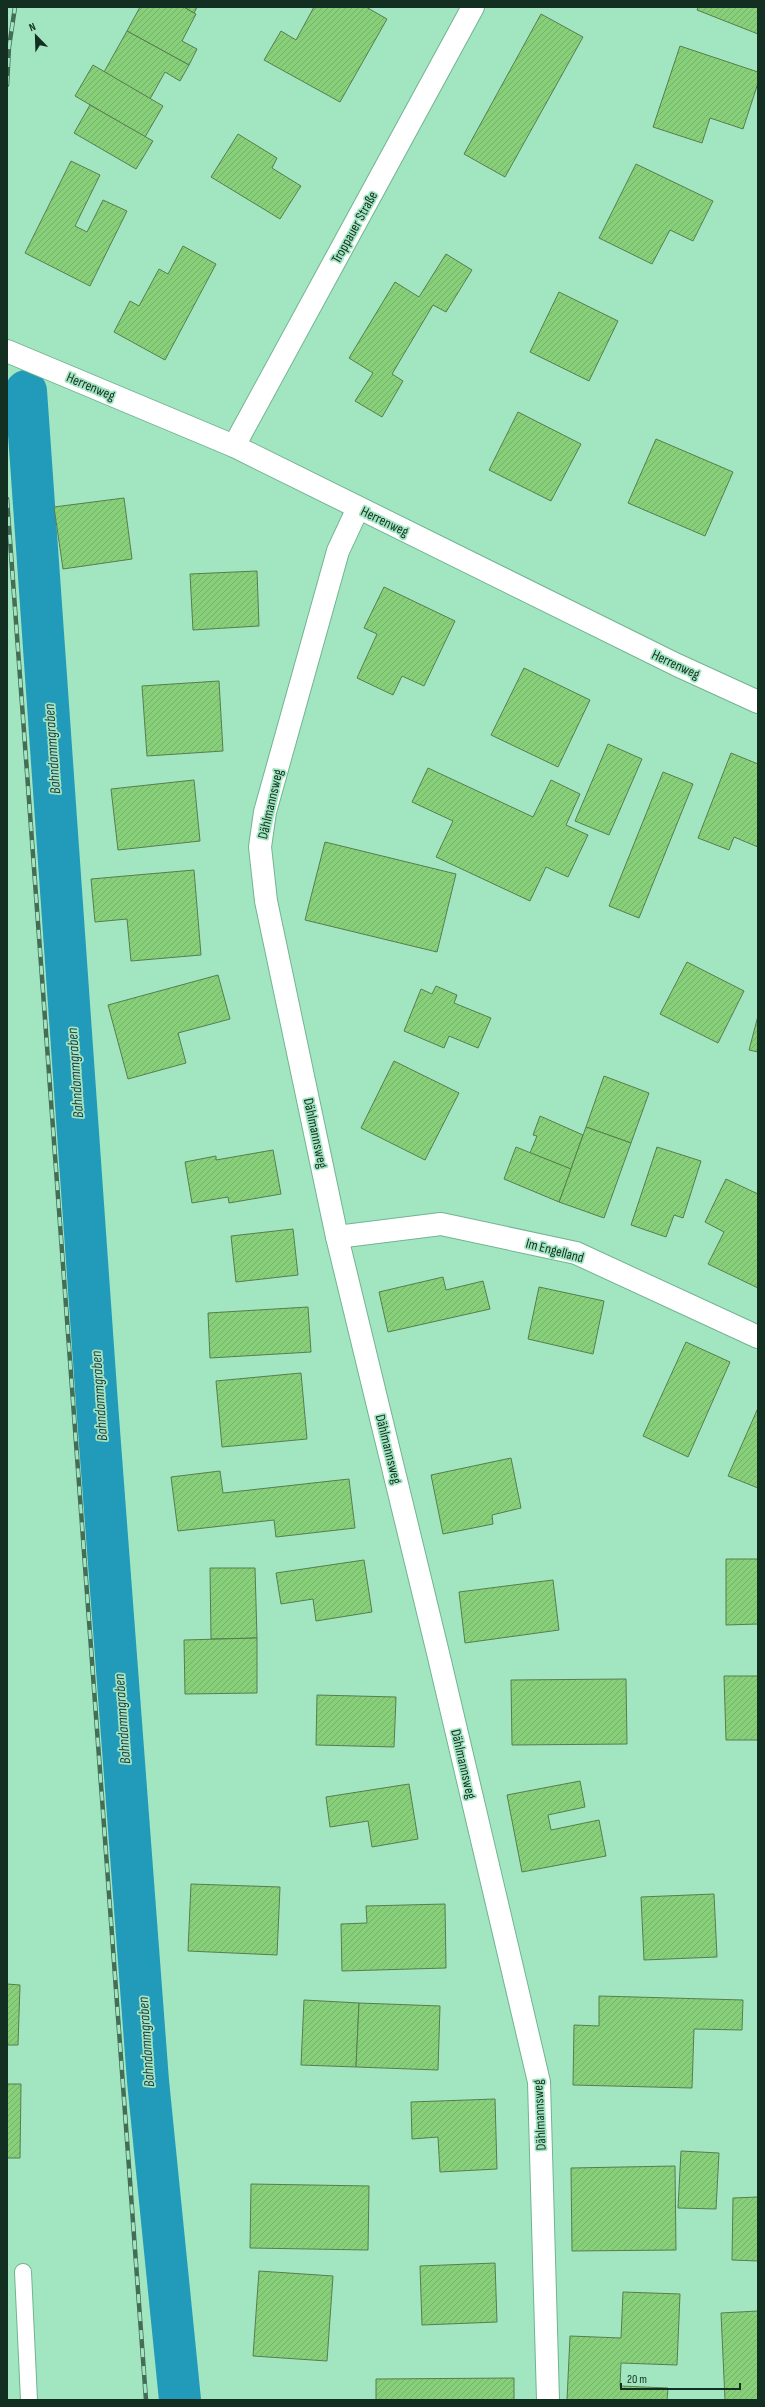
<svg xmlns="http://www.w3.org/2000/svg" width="765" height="2407" font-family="'Sofia Sans Condensed',sans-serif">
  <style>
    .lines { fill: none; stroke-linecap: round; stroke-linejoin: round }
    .canal { stroke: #229bba; stroke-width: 42 }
    .building { fill: url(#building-hatch); stroke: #577e4f }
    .service-casing { stroke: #72b491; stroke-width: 18 }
    .minor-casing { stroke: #72b491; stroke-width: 24 }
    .service { stroke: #fff; stroke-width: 16 }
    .minor { stroke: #fff; stroke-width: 22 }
    .rail-casing { stroke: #446d58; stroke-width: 4.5 }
    .rail { stroke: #a2e5c1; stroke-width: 3; stroke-dasharray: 9; stroke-linecap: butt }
    .labels { text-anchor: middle; stroke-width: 3.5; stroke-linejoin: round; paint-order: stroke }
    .street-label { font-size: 14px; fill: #132f21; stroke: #a2e5c1 }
    .water-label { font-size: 15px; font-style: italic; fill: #253e45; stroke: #a2e5c1 }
  </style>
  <defs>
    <pattern id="building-hatch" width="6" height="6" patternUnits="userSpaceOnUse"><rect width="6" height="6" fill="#88cf7a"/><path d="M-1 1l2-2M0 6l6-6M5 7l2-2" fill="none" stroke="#74b269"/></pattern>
  </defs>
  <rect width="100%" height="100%" fill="#a2e5c1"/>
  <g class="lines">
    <polyline class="canal" points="26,391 97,1404 148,2081 180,2400"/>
  </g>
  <g class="building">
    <polygon points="140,7 184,7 196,14 182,41 197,49 189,65 127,31"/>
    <polygon points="184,7 197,7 194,13"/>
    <polygon points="314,7 366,7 387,19 340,102 264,60 281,31 296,40"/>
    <polygon points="698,7 758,7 758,34 697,10"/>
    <polygon points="541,14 583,37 505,177 464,154"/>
    <polygon points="127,31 189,65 180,81 165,72 150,99 104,72"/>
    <polygon points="680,46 758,72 758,83 743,129 710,118 702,143 653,127"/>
    <polygon points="93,65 163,106 145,137 75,96"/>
    <polygon points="90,105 153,141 136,169 74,133"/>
    <polygon points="238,134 277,158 272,168 301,186 280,219 211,177"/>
    <polygon points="71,161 100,175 75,226 87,232 103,200 127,211 90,286 25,253"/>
    <polygon points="636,164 713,201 693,241 670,230 652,264 599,238"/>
    <polygon points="183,246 216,264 165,360 114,332 130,301 139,306 159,269 168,274"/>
    <polygon points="446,254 472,270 446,312 433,305 392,374 403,381 382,417 355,401 373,373 349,358 395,282 419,297"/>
    <polygon points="559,292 618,321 589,381 530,352"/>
    <polygon points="518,412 581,444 551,501 489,470"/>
    <polygon points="656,439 733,472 705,536 628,503"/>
    <polygon points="124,498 132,559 63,569 54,507"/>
    <polygon points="257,571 259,626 193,630 190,574"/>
    <polygon points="384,587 455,621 424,686 402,676 393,695 357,678 377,634 364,628"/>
    <polygon points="524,668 590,700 558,767 491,735"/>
    <polygon points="219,681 223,751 147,756 142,686"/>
    <polygon points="608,744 642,759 609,835 575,821"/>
    <polygon points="731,753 758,764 758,847 734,837 729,850 698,838"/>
    <polygon points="428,768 533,817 551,780 580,794 566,825 588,835 568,877 546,867 530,901 436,857 453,821 412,802"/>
    <polygon points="663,772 693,784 639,918 609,906"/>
    <polygon points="194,780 200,841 118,850 111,789"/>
    <polygon points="325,842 456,874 437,952 305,920"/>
    <polygon points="194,870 201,955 131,961 127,919 95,922 91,879"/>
    <polygon points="687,962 744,991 718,1043 660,1014"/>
    <polygon points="218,975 230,1019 178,1033 186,1063 128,1079 108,1005"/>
    <polygon points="436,986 457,995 454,1003 491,1018 478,1048 449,1036 444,1048 404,1031 421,989 432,994"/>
    <polygon points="758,1016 758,1052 749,1050"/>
    <polygon points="394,1061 459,1093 425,1160 361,1128"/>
    <polygon points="604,1076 649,1093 631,1143 586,1127"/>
    <polygon points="540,1116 583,1135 571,1169 530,1153 537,1136 533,1135"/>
    <polygon points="586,1127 631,1143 604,1218 559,1202"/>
    <polygon points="516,1147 571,1169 559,1202 504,1179"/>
    <polygon points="657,1147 701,1161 683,1218 674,1215 666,1237 631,1225"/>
    <polygon points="273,1150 281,1194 229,1203 228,1197 192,1203 185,1162 216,1156 216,1160"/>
    <polygon points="726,1179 758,1194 758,1288 708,1264 724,1232 705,1222"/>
    <polygon points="293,1229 298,1275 236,1282 231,1236"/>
    <polygon points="443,1277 446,1290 483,1281 490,1309 388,1332 379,1292"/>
    <polygon points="539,1287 604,1301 593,1354 528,1339"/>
    <polygon points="308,1307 311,1352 210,1358 208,1313"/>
    <polygon points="686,1342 730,1362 688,1457 643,1436"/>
    <polygon points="301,1373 307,1439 222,1447 216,1381"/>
    <polygon points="758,1408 758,1488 728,1476"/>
    <polygon points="511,1458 521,1508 492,1515 493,1524 443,1534 431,1475"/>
    <polygon points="220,1471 223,1493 349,1479 355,1528 276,1537 274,1520 178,1531 171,1477"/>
    <polygon points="726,1559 758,1559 758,1624 726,1625"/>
    <polygon points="364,1560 372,1612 316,1621 313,1599 281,1604 276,1573"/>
    <polygon points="210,1568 255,1568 257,1638 211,1639"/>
    <polygon points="553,1580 559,1630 465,1643 459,1592"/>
    <polygon points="257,1638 257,1693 185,1694 184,1640"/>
    <polygon points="724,1676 758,1676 758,1740 726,1740"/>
    <polygon points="626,1679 627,1744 512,1745 511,1680"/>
    <polygon points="317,1695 396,1697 394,1747 316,1745"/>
    <polygon points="580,1781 585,1807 548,1815 551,1830 599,1820 606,1856 522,1872 507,1795"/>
    <polygon points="409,1784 418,1839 372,1847 368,1821 330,1827 326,1797"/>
    <polygon points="191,1884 280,1887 277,1955 188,1951"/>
    <polygon points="714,1894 717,1957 644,1960 641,1897"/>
    <polygon points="445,1904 446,1968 342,1971 341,1924 367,1923 366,1906"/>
    <polygon points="7,1984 20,1985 18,2045 7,2045"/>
    <polygon points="599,1996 743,2000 742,2030 694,2029 692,2088 573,2085 574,2025 599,2026"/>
    <polygon points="304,2000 359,2003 356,2067 301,2065"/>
    <polygon points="359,2003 440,2006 438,2070 356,2067"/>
    <polygon points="7,2084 21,2084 20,2158 7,2158"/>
    <polygon points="495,2099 497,2169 440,2172 438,2137 412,2139 411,2102"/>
    <polygon points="681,2151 719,2153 716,2209 678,2208"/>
    <polygon points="675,2166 676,2250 572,2251 571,2168"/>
    <polygon points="251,2184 369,2186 368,2250 250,2248"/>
    <polygon points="758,2197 758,2261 732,2260 733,2198"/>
    <polygon points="495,2263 497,2322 422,2325 420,2266"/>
    <polygon points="259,2271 333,2276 327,2361 253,2356"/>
    <polygon points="623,2292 680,2294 677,2365 621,2363 620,2386 668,2388 667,2400 567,2400 570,2336 621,2338"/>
    <polygon points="758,2311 758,2400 725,2400 721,2313"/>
    <polygon points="514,2378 514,2400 376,2400 376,2379"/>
  </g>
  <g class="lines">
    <defs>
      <polyline id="service" points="23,2272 29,2400"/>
      <g id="minor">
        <polyline points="7,351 234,446 677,665 758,702"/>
        <polyline points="234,446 473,7"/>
        <polyline points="358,508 338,551 265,812 260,847 266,901 337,1237 438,1653 539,2082 548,2400"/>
        <polyline points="337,1237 441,1224 576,1253 758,1337"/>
      </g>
    </defs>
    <use href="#service" class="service-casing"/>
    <use href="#minor" class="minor-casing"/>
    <use href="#service" class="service"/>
    <use href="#minor" class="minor"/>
    <defs>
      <g id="rail">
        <polyline points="7,85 9,47 15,7"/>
        <polyline points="7,499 146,2400"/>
      </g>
    </defs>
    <use href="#rail" class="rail-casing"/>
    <use href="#rail" class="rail"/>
  </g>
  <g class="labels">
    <g class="street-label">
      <text transform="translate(354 227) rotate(-61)" y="5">Troppauer Straße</text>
      <text transform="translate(91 386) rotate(23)" y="5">Herrenweg</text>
      <text transform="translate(385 521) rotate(26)" y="5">Herrenweg</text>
      <text transform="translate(676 664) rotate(25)" y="5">Herrenweg</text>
      <text transform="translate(270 804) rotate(-77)" y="5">Dählmannsweg</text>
      <text transform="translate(316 1133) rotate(78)" y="5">Dählmannsweg</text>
      <text transform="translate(555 1250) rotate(15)" y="5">Im Engelland</text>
      <text transform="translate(389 1449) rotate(76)" y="5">Dählmannsweg</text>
      <text transform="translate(464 1764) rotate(77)" y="5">Dählmannsweg</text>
      <text transform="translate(539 2115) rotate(-93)" y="5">Dählmannsweg</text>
    </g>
    <g class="water-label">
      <text transform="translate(52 749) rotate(-94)" y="5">Bahndammgraben</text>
      <text transform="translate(75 1073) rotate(-94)" y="5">Bahndammgraben</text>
      <text transform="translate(99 1396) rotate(-94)" y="5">Bahndammgraben</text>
      <text transform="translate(122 1719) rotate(-94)" y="5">Bahndammgraben</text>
      <text transform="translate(146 2042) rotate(-94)" y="5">Bahndammgraben</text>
    </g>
  </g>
  <rect width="765" height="2407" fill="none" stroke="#132f21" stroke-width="16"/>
  <g transform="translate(36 36) rotate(337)" stroke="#a2e5c1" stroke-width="3" paint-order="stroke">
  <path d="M0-3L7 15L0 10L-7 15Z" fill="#132f21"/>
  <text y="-6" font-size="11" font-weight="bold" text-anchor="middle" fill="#132f21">N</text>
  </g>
  <path d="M621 2383v6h119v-6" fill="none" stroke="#132f21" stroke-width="2"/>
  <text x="627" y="2383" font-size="12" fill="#132f21" stroke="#a2e5c1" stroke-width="3" paint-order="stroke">20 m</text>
</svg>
